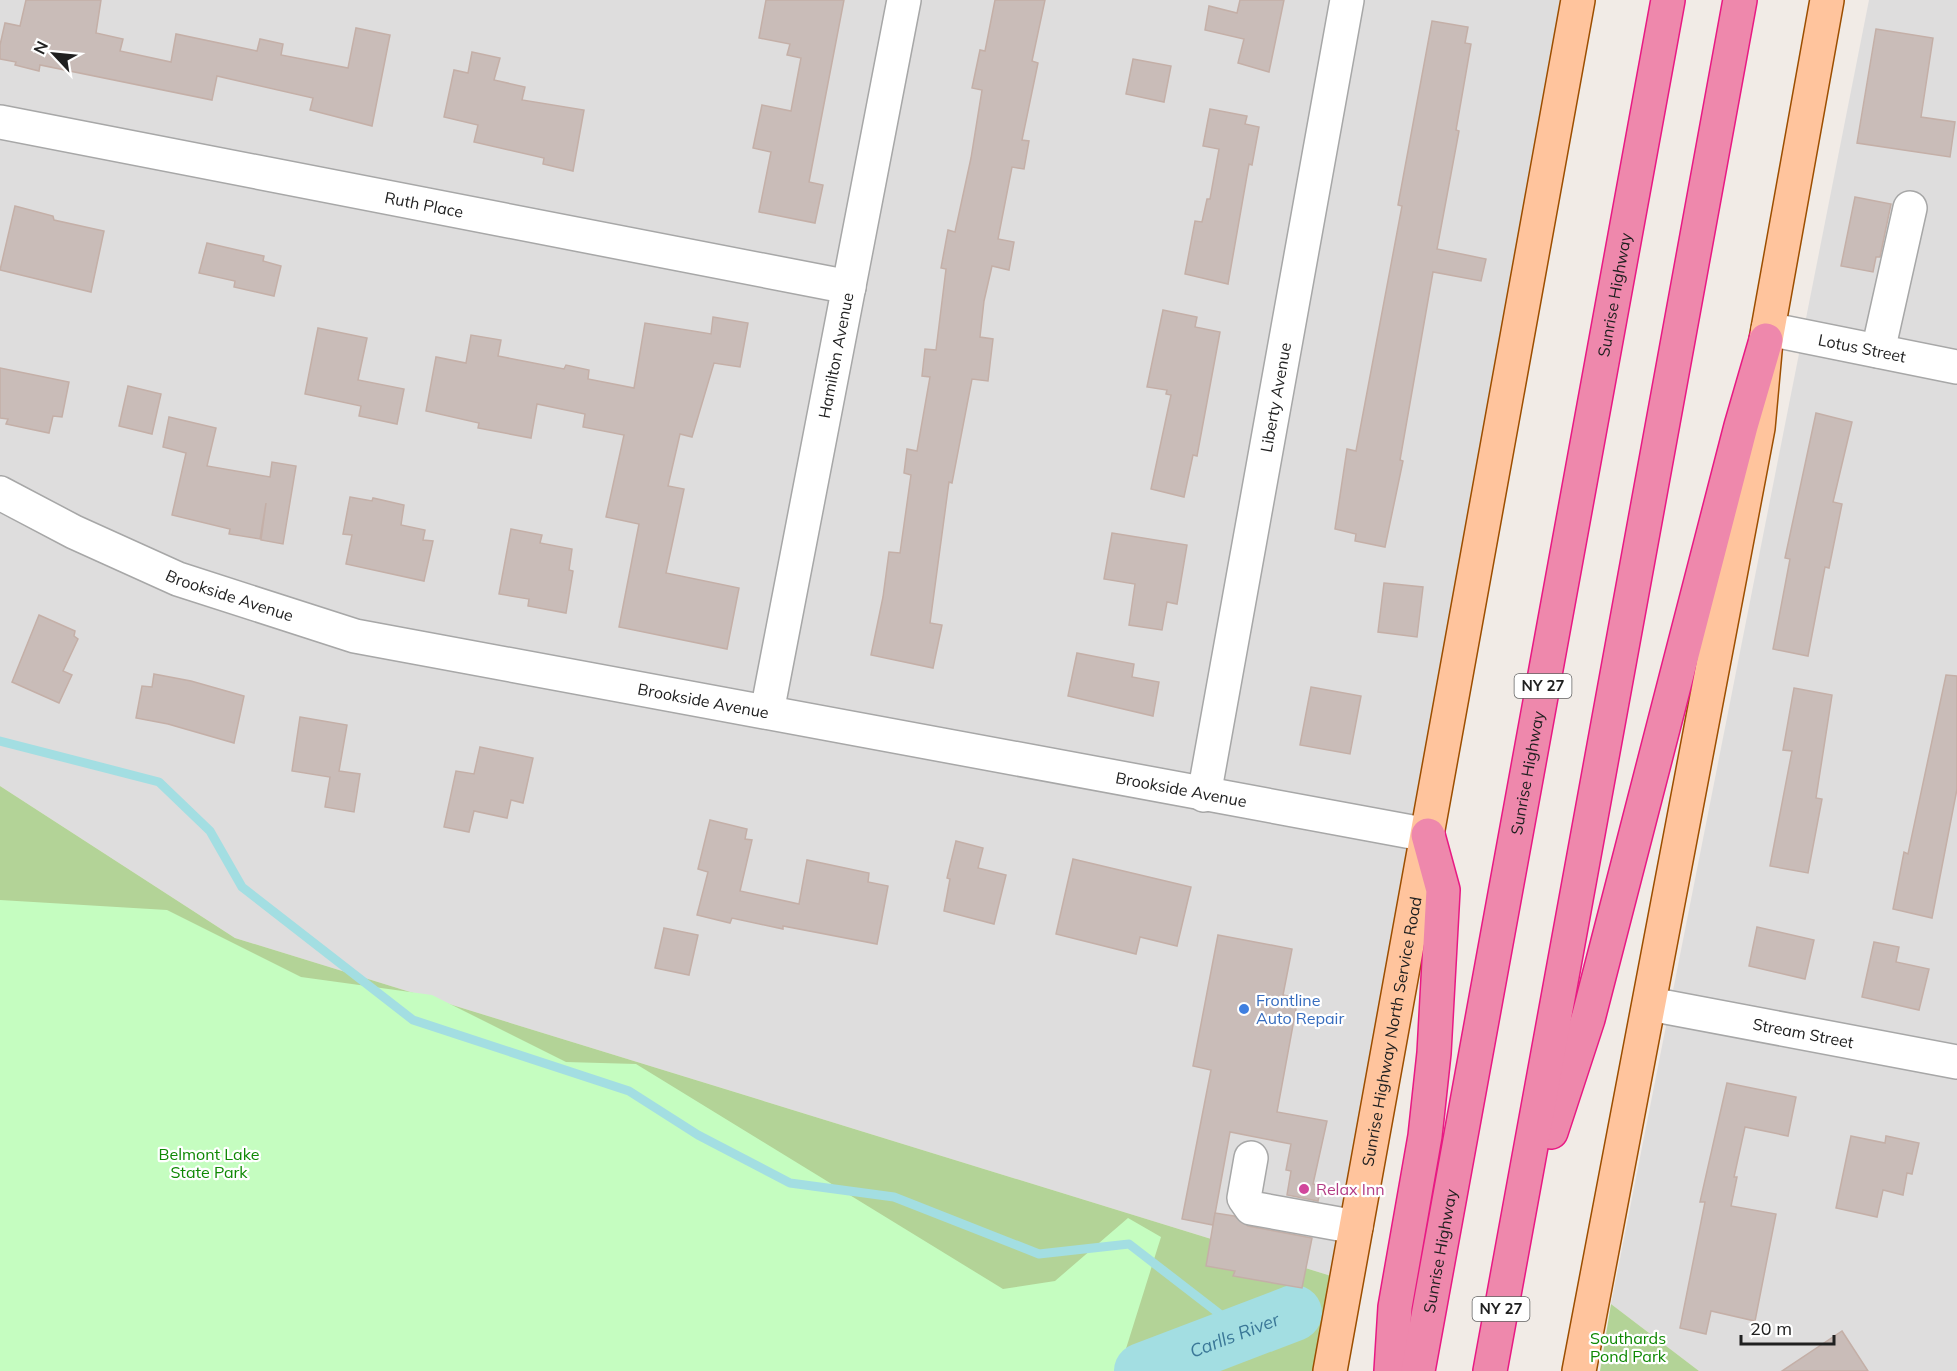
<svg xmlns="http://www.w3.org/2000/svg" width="1957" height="1371" font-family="Mulish,sans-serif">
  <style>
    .residential { fill: #dedddd }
    .forest { fill: #b3d397 }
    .park { fill: #c5fdc0 }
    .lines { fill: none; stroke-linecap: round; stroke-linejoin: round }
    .stream { stroke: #a3dee2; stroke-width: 9 }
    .river { stroke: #a3dee2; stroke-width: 56 }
    .building { fill: #c9bcb8; stroke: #c4afa7; stroke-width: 1.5 }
    .minor-casing { stroke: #a7a7a7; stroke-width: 36 }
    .major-casing { stroke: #9c4e00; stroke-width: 36 }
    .highway-casing { stroke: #e81983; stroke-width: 36 }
    .minor { stroke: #fff; stroke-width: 33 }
    .major { stroke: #ffc49d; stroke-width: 33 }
    .highway { stroke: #ee88ac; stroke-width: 33 }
    .shop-dot { fill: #3f7fe0; stroke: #fff; stroke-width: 2 }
    .hotel-dot { fill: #d1479c; stroke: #fff; stroke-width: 2 }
    .labels { text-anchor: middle; stroke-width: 4.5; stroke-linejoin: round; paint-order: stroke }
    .shield { fill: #fff; stroke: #636363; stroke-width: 1.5 }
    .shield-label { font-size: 15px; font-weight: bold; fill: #202020 }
    .street-label { font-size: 16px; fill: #202020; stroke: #fff }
    .shop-label { font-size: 16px; fill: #366cbe; stroke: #fff; text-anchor: start }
    .park-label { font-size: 16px; fill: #0e8803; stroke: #fff }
    .hotel-label { font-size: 16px; fill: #b23c85; stroke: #fff; text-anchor: start }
    .water-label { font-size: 18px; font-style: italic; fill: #3a7797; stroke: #fff }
  </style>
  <rect width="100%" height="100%" fill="#f1ebe6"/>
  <g class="residential">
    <polygon points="0,0 1578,0 1341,1279 235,938 0,786"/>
    <polygon points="1869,0 1957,0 1957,1371 1699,1371 1611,1304"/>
  </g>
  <g class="forest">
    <polygon points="0,786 235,938 1341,1279 1321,1371 0,1371"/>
    <polygon points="1611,1304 1699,1371 1600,1371"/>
  </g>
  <polygon class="park" points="0,900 167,910 301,977 432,995 566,1062 636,1064 1003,1289 1055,1281 1128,1218 1161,1237 1119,1371 0,1371"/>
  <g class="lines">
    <polyline class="stream" points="0,741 159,782 210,831 242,887 413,1020 629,1091 698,1135 790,1183 894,1197 1039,1254 1129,1244 1243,1332"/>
    <path class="river" id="s1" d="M 1142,1371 L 1294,1313"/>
  </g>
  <g class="building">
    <polygon points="26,0 101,0 96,33 123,39 120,51 171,62 176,34 257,51 260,39 283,44 281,55 348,68 356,28 390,35 372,126 310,110 313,98 217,76 212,100 40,65 39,71 15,65 16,62 0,59 0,45 5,23 20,26"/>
    <polygon points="766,0 844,0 809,182 823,185 815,223 759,212 771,152 753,148 762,105 791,111 801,58 787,55 790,44 759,38"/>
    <polygon points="995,0 1045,0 1032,61 1038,63 1022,140 1029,141 1024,169 1012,167 998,239 1014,242 1009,270 992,266 984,301 980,337 993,339 988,381 972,379 952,483 949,482 930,623 942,625 933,668 871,655 883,597 889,552 900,553 911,475 904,473 907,449 917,451 930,377 922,376 925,349 936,350 946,269 941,268 948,230 955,232 971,158 982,90 972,88 980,50 985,51"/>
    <polygon points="1240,0 1284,0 1269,72 1238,63 1244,39 1205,30 1209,6 1237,13"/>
    <polygon points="1432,21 1468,27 1465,43 1471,44 1456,130 1459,131 1437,249 1486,259 1481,281 1433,272 1400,460 1403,461 1385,547 1355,541 1356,534 1335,529 1347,449 1356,451 1402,206 1398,205"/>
    <polygon points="1876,29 1933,38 1921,117 1955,122 1950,157 1857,143"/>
    <polygon points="472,52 500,58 494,80 525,87 522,100 584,110 573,171 543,164 544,158 474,142 478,125 444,117 454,70 468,73"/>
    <polygon points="1133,59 1171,66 1164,102 1126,94"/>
    <polygon points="1210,109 1247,116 1245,124 1259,127 1252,165 1249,164 1228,284 1185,274 1195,221 1202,222 1207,199 1210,199 1219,149 1203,146"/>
    <polygon points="1855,197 1891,204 1880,257 1876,257 1873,272 1841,266"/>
    <polygon points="15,206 53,216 54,220 104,231 91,292 0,270"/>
    <polygon points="207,243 264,256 263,261 281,266 274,296 234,287 235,281 199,273"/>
    <polygon points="1163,310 1197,317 1195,327 1220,332 1197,456 1193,455 1184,497 1151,489 1171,395 1166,394 1167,390 1147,387"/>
    <polygon points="713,317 748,323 740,367 714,363 692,437 680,434 668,486 684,489 666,573 739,588 727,649 619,627 639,524 606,517 624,435 583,427 585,414 537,404 531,438 478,428 479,423 426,411 436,357 466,363 471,335 501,340 498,356 564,369 566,365 589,370 588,379 634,388 645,323 711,334"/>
    <polygon points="318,328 367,338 358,380 404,389 397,424 359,416 361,406 305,394"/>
    <polygon points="0,368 69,382 62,417 53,416 49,433 6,424 8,419 0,418"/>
    <polygon points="128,386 161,394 152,434 119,426"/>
    <polygon points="1816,413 1852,422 1833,502 1842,504 1829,568 1825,567 1808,656 1773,649 1790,559 1785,558"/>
    <polygon points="169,417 216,428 207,466 270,477 272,462 296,466 283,544 261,540 266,503 260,539 229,534 230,529 172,515 186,453 163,447"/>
    <polygon points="350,497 372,501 373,498 404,505 401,525 425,530 423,540 433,541 424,581 346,564 352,535 343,534"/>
    <polygon points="511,529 542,535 540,543 572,549 569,570 573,571 566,613 528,606 529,599 499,594"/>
    <polygon points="1112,533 1187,545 1177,604 1167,602 1162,630 1129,625 1135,584 1104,579"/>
    <polygon points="1384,583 1423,587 1417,637 1378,632"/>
    <polygon points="39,615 75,631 74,636 78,639 63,671 72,675 59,703 12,682"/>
    <polygon points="1077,653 1134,664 1132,677 1159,682 1153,716 1068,696"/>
    <polygon points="154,674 191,681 244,696 234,743 168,724 136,718 142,686 152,687"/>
    <polygon points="1946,675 1957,676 1957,789 1932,918 1893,909 1904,852 1908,854"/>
    <polygon points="1311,687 1361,696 1350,754 1300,745"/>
    <polygon points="1794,688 1832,695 1816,798 1822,799 1808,873 1770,866 1792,751 1783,750"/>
    <polygon points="300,717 347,725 339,771 360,774 354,812 325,807 330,777 292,771"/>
    <polygon points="480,747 533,758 523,803 511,800 507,818 474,811 469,832 444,827 456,771 474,774"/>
    <polygon points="710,820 747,829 745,839 752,840 740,891 799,904 807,860 869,873 868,882 888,886 877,944 783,926 783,929 732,918 730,923 697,915 708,872 698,869"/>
    <polygon points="956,841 983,848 978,868 1006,875 994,924 944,911 950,879 947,878"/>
    <polygon points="1073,859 1191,887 1177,946 1140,937 1136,954 1056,934"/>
    <polygon points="1757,927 1814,940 1805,979 1749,966"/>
    <polygon points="664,928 698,935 689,975 655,968"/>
    <polygon points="1218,935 1292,949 1283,995 1298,998 1277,1112 1327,1121 1313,1184 1321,1186 1318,1201 1287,1195 1291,1171 1286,1170 1291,1144 1230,1132 1213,1225 1182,1219 1211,1070 1193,1066"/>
    <polygon points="1874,942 1899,947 1896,962 1929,969 1919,1010 1862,997"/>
    <polygon points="1727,1083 1796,1097 1788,1136 1745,1127 1734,1177 1737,1177 1731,1206 1776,1214 1755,1321 1711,1311 1706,1334 1680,1328 1705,1202 1700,1202"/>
    <polygon points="1851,1136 1885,1143 1886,1136 1919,1143 1912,1174 1907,1173 1903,1195 1883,1190 1877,1217 1836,1208"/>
    <polygon points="1215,1213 1234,1216 1248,1226 1312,1238 1302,1288 1233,1276 1235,1271 1206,1266"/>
    <polygon points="1842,1331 1868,1371 1782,1371"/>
  </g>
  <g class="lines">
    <defs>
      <g id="minor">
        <path id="s2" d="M 0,122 L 849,287"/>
        <path id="s3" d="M 1768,329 L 1957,367"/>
        <polyline points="1878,351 1910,208"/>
        <path id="s4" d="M 0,493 L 74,532 L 178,579 L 355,636 L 1428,835"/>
        <path id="s5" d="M 767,712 L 904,0"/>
        <path id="s6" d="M 1204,795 L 1347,0"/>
        <path id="s7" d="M 1650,1004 L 1957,1062"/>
        <polyline points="1251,1158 1244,1198 1251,1208 1356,1227"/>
      </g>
      <g id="major">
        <path id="s8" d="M 1330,1371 L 1578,0"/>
        <polyline points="1579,1371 1758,428 1766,340 1827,0"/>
      </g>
      <g id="highway">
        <polyline points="1551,1132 1588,1019 1741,426 1766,340"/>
        <polyline points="1391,1371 1395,1307 1425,1136 1434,1053 1443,890 1428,835"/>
        <path id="s9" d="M 1418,1371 L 1668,0"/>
        <polyline points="1490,1371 1740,0"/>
      </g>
    </defs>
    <use href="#minor" class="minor-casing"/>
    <use href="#major" class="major-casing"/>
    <use href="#highway" class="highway-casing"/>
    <use href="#minor" class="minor"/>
    <use href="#major" class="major"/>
    <use href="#highway" class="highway"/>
  </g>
  <circle class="shop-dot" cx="1244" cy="1009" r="6"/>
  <circle class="hotel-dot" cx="1304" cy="1189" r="6"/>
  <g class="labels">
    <g class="shield">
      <rect x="1514.5" y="674" width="57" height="24" rx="4.5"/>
      <rect x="1472.5" y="1297" width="57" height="24" rx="4.5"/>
    </g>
    <g class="shield-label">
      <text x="1543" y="691">NY 27</text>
      <text x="1501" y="1314">NY 27</text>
    </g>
    <g class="street-label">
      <text dy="6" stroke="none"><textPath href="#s2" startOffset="432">Ruth Place</textPath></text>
      <text dy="6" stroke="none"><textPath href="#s9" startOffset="1094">Sunrise Highway</textPath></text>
      <text dy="6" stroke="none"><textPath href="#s3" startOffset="96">Lotus Street</textPath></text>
      <text dy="6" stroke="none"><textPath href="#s5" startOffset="363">Hamilton Avenue</textPath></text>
      <text dy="6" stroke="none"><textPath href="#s6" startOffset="404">Liberty Avenue</textPath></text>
      <text dy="6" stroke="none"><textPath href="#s4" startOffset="252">Brookside Avenue</textPath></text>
      <text dy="6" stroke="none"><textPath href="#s4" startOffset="738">Brookside Avenue</textPath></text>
      <text dy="6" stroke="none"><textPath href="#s9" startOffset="608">Sunrise Highway</textPath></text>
      <text dy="6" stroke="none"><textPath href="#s4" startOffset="1224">Brookside Avenue</textPath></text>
      <text dy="6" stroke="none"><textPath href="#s8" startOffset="345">Sunrise Highway North Service Road</textPath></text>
      <text dy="6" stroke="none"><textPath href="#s7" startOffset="156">Stream Street</textPath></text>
      <text dy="6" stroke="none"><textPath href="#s9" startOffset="122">Sunrise Highway</textPath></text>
    </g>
    <g class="shop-label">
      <text x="1256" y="1006">Frontline<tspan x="1256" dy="18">Auto Repair</tspan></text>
    </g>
    <g class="park-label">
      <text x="209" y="1160">Belmont Lake<tspan x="209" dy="18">State Park</tspan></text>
      <text x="1628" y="1344">Southards<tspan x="1628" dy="18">Pond Park</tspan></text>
    </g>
    <g class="hotel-label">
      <text x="1316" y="1195">Relax Inn</text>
    </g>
    <g class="water-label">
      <text dy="6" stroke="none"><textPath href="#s1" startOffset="99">Carlls River</textPath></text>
    </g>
  </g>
  <g transform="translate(54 54) rotate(296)" stroke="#ffffff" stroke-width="4.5" paint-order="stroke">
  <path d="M0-4.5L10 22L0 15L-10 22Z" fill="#202020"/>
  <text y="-9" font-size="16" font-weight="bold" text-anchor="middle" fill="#202020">N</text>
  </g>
  <path d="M1741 1335v9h93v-9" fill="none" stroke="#202020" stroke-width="3"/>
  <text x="1750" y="1335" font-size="18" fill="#202020" stroke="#ffffff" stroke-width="4.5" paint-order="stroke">20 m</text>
</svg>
